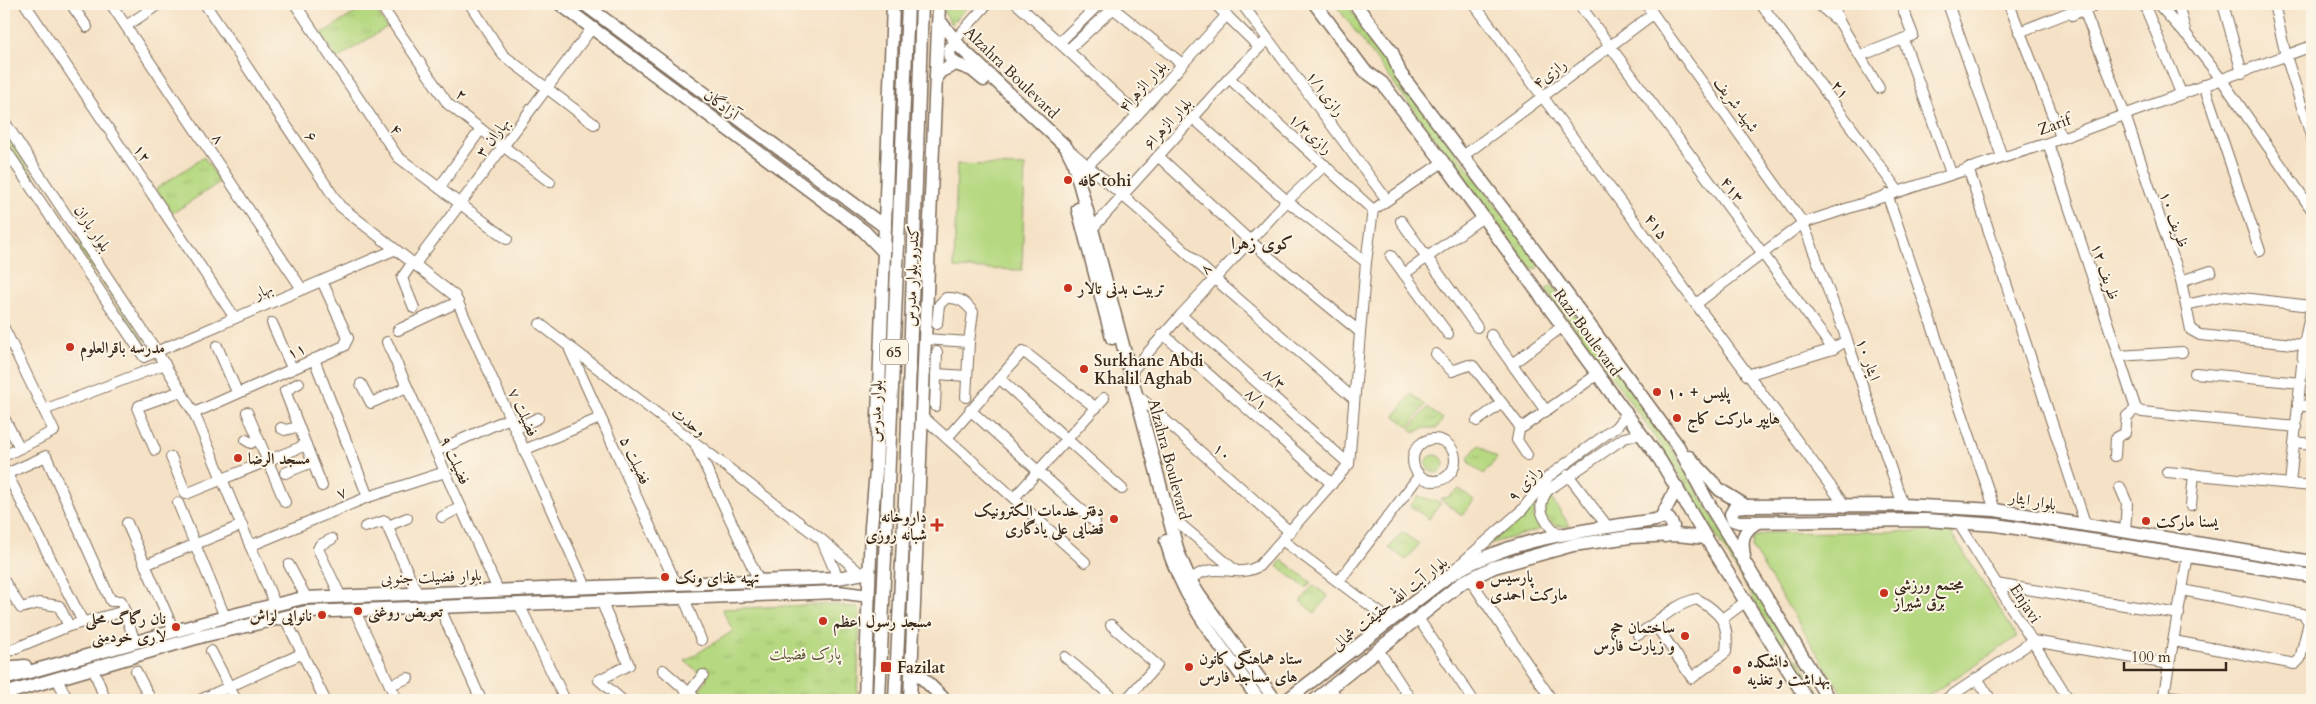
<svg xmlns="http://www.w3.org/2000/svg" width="2316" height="704" font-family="Cardo,Amiri,serif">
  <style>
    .grass { fill: url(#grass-tufts); stroke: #78814f }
    .garden { fill: #b5d880; stroke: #78814f }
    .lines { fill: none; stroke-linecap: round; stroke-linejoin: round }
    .minor-casing { stroke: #7c6a58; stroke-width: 12 }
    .major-casing { stroke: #7c6a58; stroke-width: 15 }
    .minor { stroke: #fff; stroke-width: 10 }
    .major { stroke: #fff; stroke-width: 12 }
    .poi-dot { fill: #c8321e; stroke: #fcf5e5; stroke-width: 2 }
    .labels { text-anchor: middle; stroke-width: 4; stroke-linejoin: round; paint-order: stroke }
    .shield { fill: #fcf5e5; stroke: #75675a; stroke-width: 1 }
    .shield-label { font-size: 15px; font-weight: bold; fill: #3b2a1e }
    .street-label { font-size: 16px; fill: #3b2a1e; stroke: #fcf5e5 }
    .poi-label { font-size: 16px; font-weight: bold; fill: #3b2a1e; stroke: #fcf5e5; text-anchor: start }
    .park-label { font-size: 16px; fill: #5a5636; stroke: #fcf5e5 }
    .neighbourhood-label { font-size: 18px; font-weight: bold; fill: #3b2a1e; stroke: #fcf5e5 }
  </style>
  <defs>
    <pattern id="grass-tufts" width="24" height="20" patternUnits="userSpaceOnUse" patternTransform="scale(1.25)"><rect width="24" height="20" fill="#b5d880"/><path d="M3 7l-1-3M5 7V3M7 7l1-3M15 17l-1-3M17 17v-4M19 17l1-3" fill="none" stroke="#9dba6e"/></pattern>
  </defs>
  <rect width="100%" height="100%" fill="#fcf5e5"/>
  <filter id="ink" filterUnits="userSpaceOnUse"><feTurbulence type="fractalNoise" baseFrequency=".02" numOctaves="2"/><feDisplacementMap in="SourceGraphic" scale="10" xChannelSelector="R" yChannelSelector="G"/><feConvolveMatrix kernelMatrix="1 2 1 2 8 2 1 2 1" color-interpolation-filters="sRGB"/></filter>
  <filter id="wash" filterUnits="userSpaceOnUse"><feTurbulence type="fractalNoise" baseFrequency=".0096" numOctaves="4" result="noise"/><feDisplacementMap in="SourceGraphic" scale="20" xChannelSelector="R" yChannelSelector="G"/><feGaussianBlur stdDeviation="1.12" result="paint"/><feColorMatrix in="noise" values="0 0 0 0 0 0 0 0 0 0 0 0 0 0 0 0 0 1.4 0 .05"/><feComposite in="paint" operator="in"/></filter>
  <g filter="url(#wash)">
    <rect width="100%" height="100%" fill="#f5e1c5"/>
    <g class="grass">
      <polygon points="369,4 372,4 387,27 337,59 321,34"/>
      <polygon points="943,4 971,4 951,24 943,10"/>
      <polygon points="1335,4 1346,4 1364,28 1540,265 1536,269 1530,267"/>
      <polygon points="4,132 147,345 146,347 4,138"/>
      <polygon points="204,157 220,182 173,213 156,189"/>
      <path d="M 1551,286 L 1594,338 L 1669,444 L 1786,638 L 1783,644 L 1779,642 C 1748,591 1719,539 1688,488 C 1645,420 1598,355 1547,293 L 1547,288 Z"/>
      <polygon points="1411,394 1425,405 1409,427 1395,416"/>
      <polygon points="1427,408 1443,419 1437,428 1424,428 1414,433 1410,429"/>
      <polygon points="1479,445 1497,458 1484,474 1470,464 1468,457"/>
      <circle cx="1435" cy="464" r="9"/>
      <polygon points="1460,489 1474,500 1462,515 1440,499 1448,497"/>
      <path d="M 1548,494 L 1570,526 C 1558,527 1551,526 1544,515 Z"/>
      <polygon points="1418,496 1441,503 1429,519 1410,506"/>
      <polygon points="1536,498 1534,517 1545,528 1485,545"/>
      <polygon points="1402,532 1419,544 1406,560 1389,548"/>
      <polygon points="1282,560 1311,582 1306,588 1277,566"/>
      <polygon points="1313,585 1328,596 1315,613 1301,602"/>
      <polygon points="830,604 860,608 857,700 700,700 695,695 707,679 685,661 733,631 722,609"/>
      <polygon points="1795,657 1799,660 1825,700 1816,700 1791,664 1791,660"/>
    </g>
    <g class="garden">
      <polygon points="957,164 1025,166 1022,270 954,268"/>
      <polygon points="1950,531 2017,637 1922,700 1846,700 1752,548 1753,538 1767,533"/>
    </g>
  </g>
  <g filter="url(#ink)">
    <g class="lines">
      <defs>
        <g id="minor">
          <polyline points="25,4 235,318"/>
          <polyline points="71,4 87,27"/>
          <polyline points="111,4 302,289"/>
          <polyline points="205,4 340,206 455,296 586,587"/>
          <polyline points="295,4 398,157 507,239"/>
          <polyline points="380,4 448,104 550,182"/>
          <polyline points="470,4 503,55 594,124"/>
          <polyline points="1017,4 1136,113"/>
          <polyline points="1108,4 1182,64"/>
          <polyline points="1215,4 1259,47"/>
          <polyline points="1242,4 1387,200"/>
          <polyline points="1474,4 1846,507"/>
          <polyline points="1579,4 1833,349"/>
          <polyline points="1646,4 1803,223 1847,340 1903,505"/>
          <polyline points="1761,4 1898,191"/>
          <polyline points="1818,4 1839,22"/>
          <polyline points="1833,4 1840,23 1879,88"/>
          <polyline points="1948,4 2002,157"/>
          <polyline points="2009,4 2061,137"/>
          <polyline points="2144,4 2181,93"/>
          <polyline points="2158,4 2184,33"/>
          <polyline points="2178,4 2186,34 2221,79 2312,210"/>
          <polyline points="2223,4 2242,73"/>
          <polyline points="2274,4 2286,56 2312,139"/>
          <polyline points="4,5 5,4"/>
          <polyline points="2084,10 2125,115 2181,281 2191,330 2200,335 2304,345"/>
          <polyline points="126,26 159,4"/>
          <polyline points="2019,32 2070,12 2072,15 2093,6 2092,4"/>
          <polyline points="1903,39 1951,173"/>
          <polyline points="954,41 987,4"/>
          <polyline points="1060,42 1099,4"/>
          <polyline points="1068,50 1118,4"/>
          <polyline points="1860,56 1913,35 1901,4"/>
          <polyline points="1229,78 1373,210"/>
          <polyline points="2204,85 2260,251"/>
          <polyline points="1193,118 1287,201 1366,262"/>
          <polyline points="4,121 157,352 194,413 275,604"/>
          <polyline points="2048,143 2136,409"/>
          <polyline points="4,147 144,357 394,250"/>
          <polyline points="1067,148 1143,213 1215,279 1354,399"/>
          <polyline points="1158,156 1251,242 1360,332"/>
          <polyline points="1463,156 1653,14"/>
          <polyline points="1968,168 2086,526"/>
          <path d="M 1077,175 C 1131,127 1177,68 1227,15"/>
          <polyline points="439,188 481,129"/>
          <polyline points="1887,194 1995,510"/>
          <polyline points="1401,221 1477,327"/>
          <polyline points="1092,229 1229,78 1267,40"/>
          <polyline points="1391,256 1448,334"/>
          <polyline points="413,262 402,278 414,308"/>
          <polyline points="415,264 592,28"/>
          <polyline points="1404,274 1483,217"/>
          <polyline points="2181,281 2211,271"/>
          <polyline points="1696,304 1803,223 2048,143 2312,46"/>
          <polyline points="2186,305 2225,296 2311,306"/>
          <polyline points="1181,315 1349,464"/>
          <polyline points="272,323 292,368"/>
          <polyline points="540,324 822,540 861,574"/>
          <path d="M 937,324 L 939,305 L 946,298 C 959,297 965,302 973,312 L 969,342 L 966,397"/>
          <polyline points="4,328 54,431 4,456"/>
          <polyline points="398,330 458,302"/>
          <polyline points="1163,334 1332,484"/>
          <polyline points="1491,335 1546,411"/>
          <polyline points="925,339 969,342"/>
          <polyline points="387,342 498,590"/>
          <polyline points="217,346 237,392"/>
          <polyline points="570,350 676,584"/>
          <polyline points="1436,354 1452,371 1469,365 1473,366 1519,425 1523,427 1598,374"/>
          <polyline points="2118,356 2182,352"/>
          <polyline points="314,359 368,497"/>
          <polyline points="1512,364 1563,326"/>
          <polyline points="1130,373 1181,315 1287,201 1325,165"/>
          <polyline points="2195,373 2301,383"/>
          <polyline points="936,374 967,376"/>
          <polyline points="1747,375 1833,349 1847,340"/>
          <polyline points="999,378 1122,489"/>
          <polyline points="299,383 285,391 322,486"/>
          <polyline points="361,384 371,403 407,387"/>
          <polyline points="1136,394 1290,532"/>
          <polyline points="2299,405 2312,407"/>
          <polyline points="935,406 937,352"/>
          <polyline points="2136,409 2142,412 2297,427"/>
          <polyline points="44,410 165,364"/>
          <polyline points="970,410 1095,522"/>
          <polyline points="247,412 285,502"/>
          <polyline points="194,413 344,346 348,338 322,281"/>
          <polyline points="921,415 1085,562"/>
          <polyline points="4,418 20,448"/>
          <polyline points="1477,421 1502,403"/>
          <polyline points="1520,425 1517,440 1527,455"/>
          <polyline points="281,428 285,430 298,427"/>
          <polyline points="515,429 538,418"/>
          <polyline points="947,438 1023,351 1096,408"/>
          <circle cx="1434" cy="460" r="21"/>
          <polyline points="246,440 251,443 258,439"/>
          <polyline points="2295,442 2312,444"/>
          <polyline points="696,446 759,581"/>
          <polyline points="155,450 138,410 139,406 181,391"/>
          <polyline points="524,450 600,418"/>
          <polyline points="436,451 510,418"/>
          <polyline points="2115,456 2116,438 2125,433 2127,416 2136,409"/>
          <polyline points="171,457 186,494 306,445"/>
          <polyline points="2167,472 2312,486"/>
          <polyline points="285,473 312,462"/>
          <polyline points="7,474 83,622"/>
          <polyline points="4,475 46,456 111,601 121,601 135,642"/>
          <polyline points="1568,475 1608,527"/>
          <polyline points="2290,484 2304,345 2312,305"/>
          <polyline points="2120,487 2127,503 2125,532"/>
          <polyline points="1014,498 1104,398"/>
          <polyline points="178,503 225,617"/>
          <polyline points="2191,505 2194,474"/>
          <polyline points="1167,513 1236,571"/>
          <polyline points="442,517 461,507"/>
          <polyline points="1958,522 2069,700"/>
          <polyline points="127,523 174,631"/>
          <polyline points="388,526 407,518"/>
          <polyline points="365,527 385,521 417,593"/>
          <path d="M 1557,534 C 1544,521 1534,508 1548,490 L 1624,438 L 1641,434"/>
          <polyline points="332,539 320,545 318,549 340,595"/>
          <polyline points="1282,540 1391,621"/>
          <polyline points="823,543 838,578"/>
          <polyline points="250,546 368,497 445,472"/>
          <polyline points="145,565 242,525"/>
          <polyline points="289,565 306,597"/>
          <polyline points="1456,568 1522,510 1549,476 1616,427 1627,414"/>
          <polyline points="1469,578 1552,700"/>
          <path d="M 1190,580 C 1214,559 1235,580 1259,566 L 1349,464 L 1366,262 L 1373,210 L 1443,162"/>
          <polyline points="4,581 21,608 39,603 59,606 69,626 125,611"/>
          <polyline points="1339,581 1419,476"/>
          <polyline points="1996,584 2179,614"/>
          <polyline points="684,598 701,640"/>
          <polyline points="601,601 629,665 599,680 622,700"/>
          <polyline points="519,604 565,700"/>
          <polyline points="439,606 481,700"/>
          <polyline points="354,609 397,700"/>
          <polyline points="284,616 325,700"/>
          <polyline points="1418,618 1473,700"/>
          <polyline points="1722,619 1745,602"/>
          <polyline points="1111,625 1157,665 1126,700"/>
          <path d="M 1638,635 C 1657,623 1674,604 1697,599 C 1721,613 1730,623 1726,652 L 1692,678 L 1655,624"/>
          <polyline points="2174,641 2295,664 2300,659 2309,622 2303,614 2182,590"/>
          <polyline points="211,651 236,700"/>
          <polyline points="1379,651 1411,700"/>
          <polyline points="4,653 69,626"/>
          <polyline points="1065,657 1116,700"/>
          <polyline points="93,668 105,699"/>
          <polyline points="663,670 697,700"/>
          <polyline points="136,671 151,700"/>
          <polyline points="1977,678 1991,700"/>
          <polyline points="60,685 68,700"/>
          <polyline points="390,685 408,678"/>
          <polyline points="1331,689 1338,700"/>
          <polyline points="689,693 703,675"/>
          <polyline points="2164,695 2192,700"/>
          <polyline points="200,700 301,654"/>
          <polyline points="1945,700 2033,641 2169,664"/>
          <polyline points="2163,700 2188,555"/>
        </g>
        <g id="major">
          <polyline points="560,4 864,231 884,252"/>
          <polyline points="584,4 885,227"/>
          <polyline points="1315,4 1365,71 1382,83 1443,162 1660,460 1706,538 1807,700"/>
          <polyline points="1355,4 1392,52 1400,73 1547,267 1678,446 1709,504 1829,700"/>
          <polyline points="939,20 961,48 1066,147 1073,161 1092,229 1178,552 1190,580 1199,595 1275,700"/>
          <path d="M 956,64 C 950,59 948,56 950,48 L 958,45"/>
          <polyline points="936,77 941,71 956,64 972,70 984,80"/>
          <polyline points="1078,209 1112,338"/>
          <polyline points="1689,457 1720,490 1746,506"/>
          <polyline points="1661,518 1669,519 1673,526 1672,531 1665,536"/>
          <path d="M 1166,541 C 1182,601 1224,650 1259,700"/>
          <path d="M 1744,556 C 1741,540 1742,532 1756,523"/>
          <polyline points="2312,562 1995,510 1903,505 1746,506 1735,507 1731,514 1733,520 1739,522 1926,520 1997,525 2312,576"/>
          <polyline points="910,666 945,700"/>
          <polyline points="4,668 25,666"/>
          <polyline points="4,679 225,617 303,598 838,578 869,572"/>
          <polyline points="4,694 203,636 306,612 838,592 869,596"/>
          <polyline points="865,700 871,527 876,471 893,4"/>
          <polyline points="879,700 908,4"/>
          <polyline points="895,700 906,480 922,4"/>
          <polyline points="910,700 939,4"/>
          <path d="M 1287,700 L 1447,577 C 1510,537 1583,531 1655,520 L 1661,518 L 1677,487"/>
          <polyline points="1315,700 1463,582 1494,567 1573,545 1630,537 1676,535 1706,538"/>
        </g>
      </defs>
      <use href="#minor" class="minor-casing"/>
      <use href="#major" class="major-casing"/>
      <use href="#minor" class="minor"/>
      <use href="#major" class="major"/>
    </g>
  </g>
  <g class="poi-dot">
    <circle cx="1068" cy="180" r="5"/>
    <circle cx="1068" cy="288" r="5"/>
    <circle cx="70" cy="347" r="5"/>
    <circle cx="1084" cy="369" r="5"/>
    <circle cx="1657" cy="392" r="5"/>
    <circle cx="1677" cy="418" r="5"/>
    <circle cx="238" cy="458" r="5"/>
    <circle cx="1114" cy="519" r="5"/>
    <circle cx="2146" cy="521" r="5"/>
    <path d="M934.5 517.5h5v5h5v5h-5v5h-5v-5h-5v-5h5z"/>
    <circle cx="665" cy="577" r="5"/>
    <circle cx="1480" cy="585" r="5"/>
    <circle cx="1884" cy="593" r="5"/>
    <circle cx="358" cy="611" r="5"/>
    <circle cx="322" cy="615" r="5"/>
    <circle cx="823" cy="621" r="5"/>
    <circle cx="176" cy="627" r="5"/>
    <circle cx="1685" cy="636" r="5"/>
    <rect x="880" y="661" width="12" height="12" rx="2.5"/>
    <circle cx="1189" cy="667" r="5"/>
    <circle cx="1737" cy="670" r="5"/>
  </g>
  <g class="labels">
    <rect class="shield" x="880" y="339.5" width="28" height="25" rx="4"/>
    <g class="shield-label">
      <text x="894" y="357">65</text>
    </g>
    <g class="street-label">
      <text transform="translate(1012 72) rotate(44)" y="6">Alzahra Boulevard</text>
      <text transform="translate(1549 73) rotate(-37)" y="6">رازی۴</text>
      <text transform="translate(1142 86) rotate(-48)" y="6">بلوار الزهرا۴</text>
      <text transform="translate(1841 89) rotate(54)" y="6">۲۱</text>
      <text transform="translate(1326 93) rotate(53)" y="6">رازی۱/۱</text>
      <text transform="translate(462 94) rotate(44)" y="6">۲</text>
      <text transform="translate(722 104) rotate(37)" y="6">آزادگان</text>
      <text transform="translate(1737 104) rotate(54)" y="6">شهید شریف</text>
      <text transform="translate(1167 123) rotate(-48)" y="6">بلوار الزهرا۶</text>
      <text transform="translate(2054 124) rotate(-20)" y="6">Zarif</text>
      <text transform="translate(397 129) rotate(56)" y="6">۴</text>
      <text transform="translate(1311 133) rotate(42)" y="6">رازی۱/۳</text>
      <text transform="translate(312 136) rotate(56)" y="6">۶</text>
      <text transform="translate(492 137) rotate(-53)" y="6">بهاران ۳</text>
      <text transform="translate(219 138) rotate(56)" y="6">۸</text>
      <text transform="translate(143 153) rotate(56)" y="6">۱۲</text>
      <text transform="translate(1733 189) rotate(54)" y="6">۴۱۳</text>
      <text transform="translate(2175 219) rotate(71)" y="6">ظریف ۱۰</text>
      <text transform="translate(1657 226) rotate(54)" y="6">۴۱۵</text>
      <text transform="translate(93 228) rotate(56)" y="6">بلوار باران</text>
      <text transform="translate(1205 268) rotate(-46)" y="6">۸</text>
      <text transform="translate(2106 271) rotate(72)" y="6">ظریف ۱۲</text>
      <text transform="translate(911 276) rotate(-88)" y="6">کندرو بلوار مدرس</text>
      <text transform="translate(263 290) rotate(-23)" y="6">بهار</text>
      <text transform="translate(1588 332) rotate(54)" y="6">Razi Boulevard</text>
      <text transform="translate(296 350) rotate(-23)" y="6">۱۱</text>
      <text transform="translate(1869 359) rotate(71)" y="6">ایثار ۱۰</text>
      <text transform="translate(1275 378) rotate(42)" y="6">۸/۳</text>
      <text transform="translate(1257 398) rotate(42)" y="6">۸/۱</text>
      <text transform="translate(875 411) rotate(-88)" y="6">بلوار مدرس</text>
      <text transform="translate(524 412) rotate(66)" y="6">فضیلت ۷</text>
      <text transform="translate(689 421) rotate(37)" y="6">وحدت</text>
      <text transform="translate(1223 451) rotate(42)" y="6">۱۰</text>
      <text transform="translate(1170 459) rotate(75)" y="6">Alzahra Boulevard</text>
      <text transform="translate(456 460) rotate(66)" y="6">فضیلت ۹</text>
      <text transform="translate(636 460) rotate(65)" y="6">فضیلت ۵</text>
      <text transform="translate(1524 483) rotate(-48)" y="6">رازی ۹</text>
      <text transform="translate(341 492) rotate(-22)" y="6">۷</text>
      <text transform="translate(2033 500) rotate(10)" y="6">بلوار ایثار</text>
      <text transform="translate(431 576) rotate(-2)" y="6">بلوار فضیلت جنوبی</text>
      <text transform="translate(1389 603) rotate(-38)" y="6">بلوار آیت الله حقیقت شمالی</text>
      <text transform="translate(2026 603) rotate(57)" y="6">Enjavi</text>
    </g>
    <g class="poi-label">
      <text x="1078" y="186">کافهtohi</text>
      <text x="1078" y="294">تربیت بدنی تالار</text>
      <text x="80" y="353">مدرسه باقرالعلوم</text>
      <text x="1094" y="366">Surkhane Abdi<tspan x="1094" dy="18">Khalil Aghab</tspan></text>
      <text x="1667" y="398">پلیس + ۱۰</text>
      <text x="1687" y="424">هایپر مارکت کاج</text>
      <text x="248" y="464">مسجد الرضا</text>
      <text x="1104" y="516" text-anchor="end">دفتر خدمات الکترونیک<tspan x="1104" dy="18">قضایی علی یادگاری</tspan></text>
      <text x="927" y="522" text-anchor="end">داروخانه<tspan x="927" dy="18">شبانه روزی</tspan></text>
      <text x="2156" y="527">یسنا مارکت</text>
      <text x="1490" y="582">پارسیس<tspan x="1490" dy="18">مارکت احمدی</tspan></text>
      <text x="675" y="583">تهیه غذای ونک</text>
      <text x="1894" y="590">مجتمع ورزشی<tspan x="1894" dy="18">برق شیراز</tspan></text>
      <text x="368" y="617">تعویض روغنی</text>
      <text x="312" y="621" text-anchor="end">نانوایی لواش</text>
      <text x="166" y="624" text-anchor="end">نان رگاگ محلی<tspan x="166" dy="18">لاری خودمنی</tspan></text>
      <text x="833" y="627">مسجد رسول اعظم</text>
      <text x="1675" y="633" text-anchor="end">ساختمان حج<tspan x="1675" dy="18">و زیارت فارس</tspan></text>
      <text x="1199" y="664">ستاد هماهنگی کانون<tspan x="1199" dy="18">های مساجد فارس</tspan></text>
      <text x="1747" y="667">دانشکده<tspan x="1747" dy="18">بهداشت و تغذیه</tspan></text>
      <text x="897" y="673">Fazilat</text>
    </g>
    <g class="park-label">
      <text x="805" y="659">پارک فضیلت</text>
    </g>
    <g class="neighbourhood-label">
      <text x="1262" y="249">کوی زهرا</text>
    </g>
  </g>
  <rect width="2316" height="704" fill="none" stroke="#fcf5e5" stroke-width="20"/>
  <path d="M2124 662v8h102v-8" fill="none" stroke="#3b2a1e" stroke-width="2.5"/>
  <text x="2131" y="662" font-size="15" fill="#3b2a1e" stroke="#fcf5e5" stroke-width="4" paint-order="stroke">100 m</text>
</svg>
